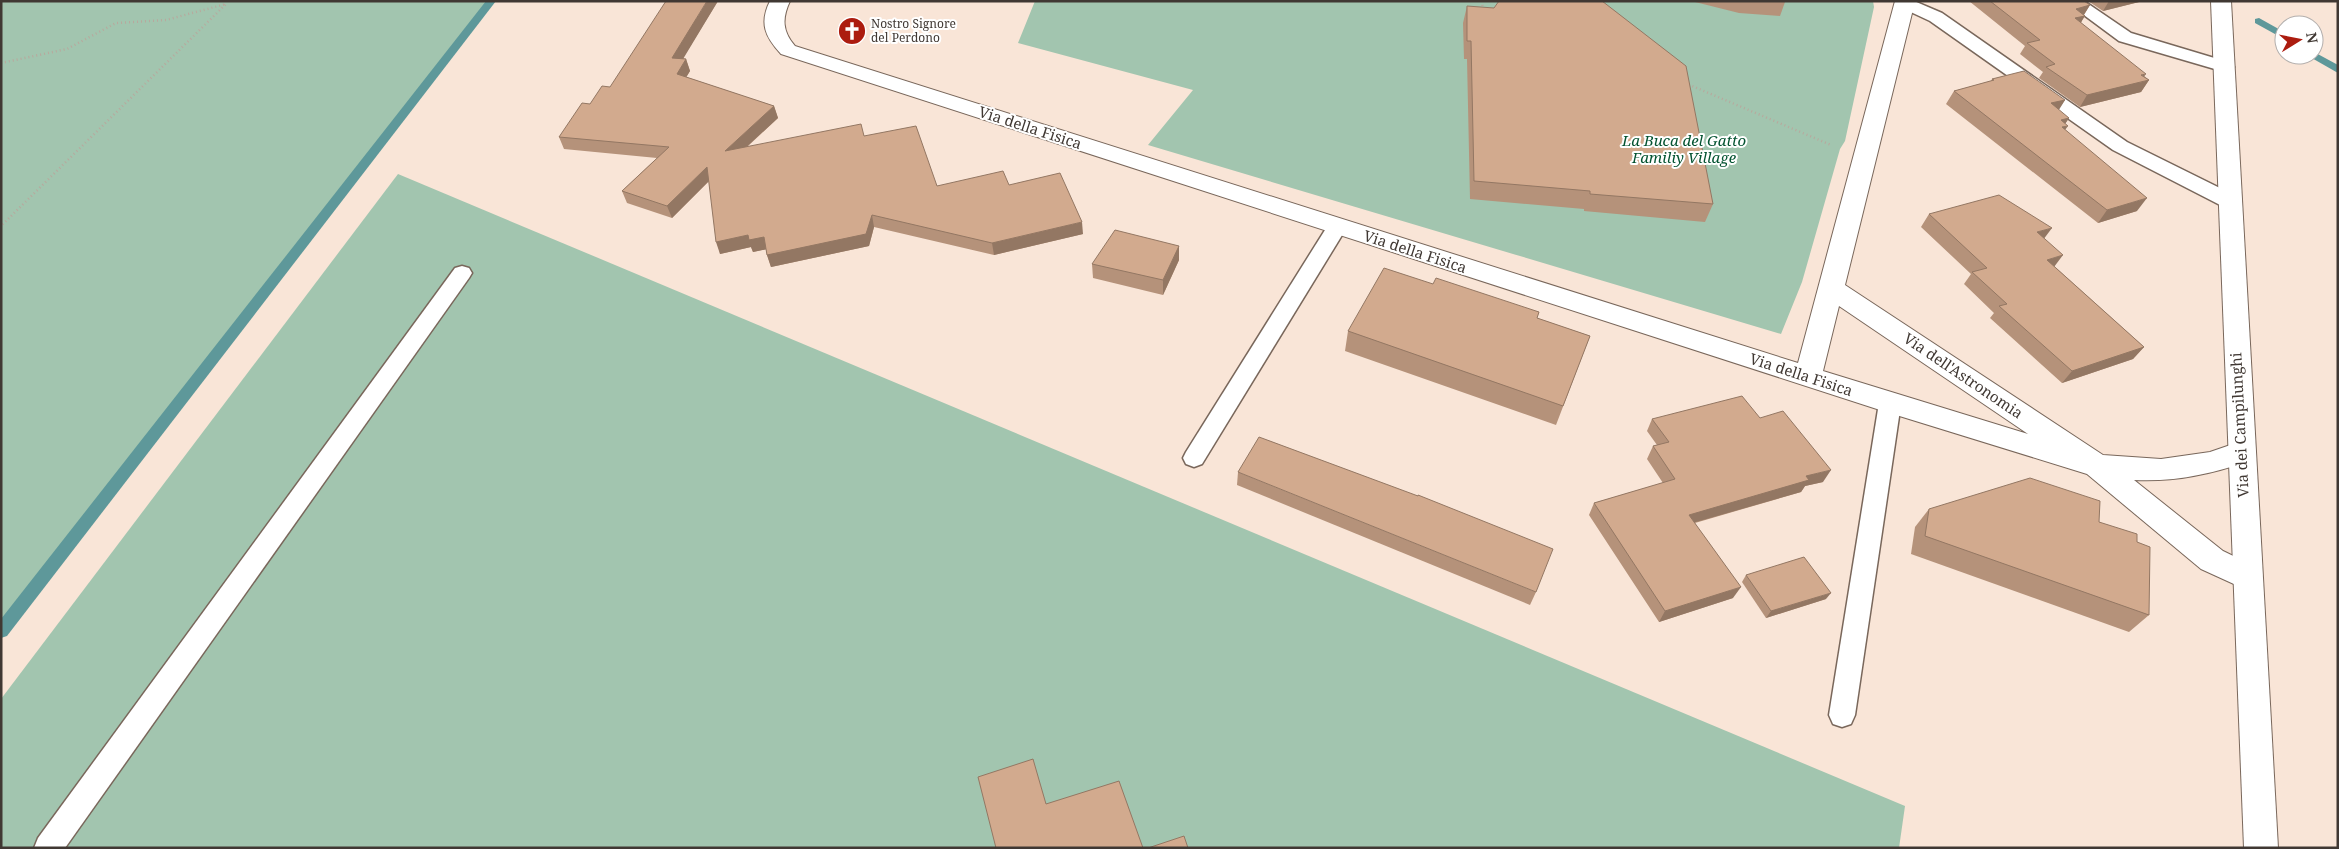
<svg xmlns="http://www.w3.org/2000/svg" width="2339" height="849" font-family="'Noto Serif',serif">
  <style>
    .green { fill: #a2c5af }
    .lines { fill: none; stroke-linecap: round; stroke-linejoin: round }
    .stream { fill: #5e989a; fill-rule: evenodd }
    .service-casing { stroke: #79675b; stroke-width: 3 }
    .minor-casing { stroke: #79675b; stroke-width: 2 }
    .tertiary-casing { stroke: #79675b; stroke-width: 2 }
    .path { stroke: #b8a89d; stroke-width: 2.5; stroke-dasharray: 1 3; stroke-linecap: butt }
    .service { fill: #fff; fill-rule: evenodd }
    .minor { fill: #fff; fill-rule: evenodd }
    .tertiary { fill: #fff; fill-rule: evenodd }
    .wall { fill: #b5927a }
    .shaded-wall { fill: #937763 }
    .building { fill: #d2aa8e; stroke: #937763 }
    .labels { text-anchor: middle; stroke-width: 4; stroke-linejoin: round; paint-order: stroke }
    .far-poi-label { font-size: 12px; fill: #403833; stroke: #fff; text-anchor: start }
    .street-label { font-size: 15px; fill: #403833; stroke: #fff }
    .park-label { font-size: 15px; font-style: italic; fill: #035331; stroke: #fff }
  </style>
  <rect width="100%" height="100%" fill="#f9e5d7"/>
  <g class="green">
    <polygon points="1,1 494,1 1,636"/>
    <polygon points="1035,1 1873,1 1874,7 1845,141 1840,149 1802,282 1781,334 1148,145 1193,90 1018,43"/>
    <polygon points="398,174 1905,806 1899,848 1,848 1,699"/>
  </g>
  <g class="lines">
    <g class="stream">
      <polygon points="486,1 496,1 7,636 1,638 1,619"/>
      <polygon points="2259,18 2284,32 2284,39 2255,23 2255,19"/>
      <polygon points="2314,52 2338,65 2338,73 2310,57 2309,55 2314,55"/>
    </g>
    <defs>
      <g id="service">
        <polygon points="1900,1 1914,1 1942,13 2127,142 2236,196 2239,201 2236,206 2229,207 2222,206 2113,150 1930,21 1900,7 1898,4"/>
        <polygon points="2065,1 2084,1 2131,33 2231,63 2234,67 2231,71 2225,72 2119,41"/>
        <polygon points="1337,220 1344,222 1347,227 1202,464 1194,467 1186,464 1183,458 1186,452 1330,222"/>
        <polygon points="462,266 469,268 472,273 469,278 65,848 34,848 38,838 455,268"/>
        <polygon points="1890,394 1898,397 1901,403 1855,715 1851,724 1842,727 1833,724 1829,715 1879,403 1882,397"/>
      </g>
      <path id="minor" d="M 770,1 L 790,1 C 782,18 782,31 795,46 L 1798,363 L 1895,1 L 1915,1 L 1845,285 L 2103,455 L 2161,459 L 2210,452 L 2242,441 L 2252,444 L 2256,452 L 2252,460 C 2212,474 2176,482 2134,480 L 2223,551 L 2258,568 L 2262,577 L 2258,586 L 2247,590 L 2201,569 L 2087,474 L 1880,410 L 781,54 C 765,37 759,23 770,1 ZM 1839,306 L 2028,434 L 1823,371 Z"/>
      <polygon id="tertiary" points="2211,1 2231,1 2278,848 2244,848"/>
    </defs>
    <use href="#service" class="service-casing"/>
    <use href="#minor" class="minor-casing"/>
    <use href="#tertiary" class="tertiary-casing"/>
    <g class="path">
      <polyline points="1482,1 1483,11"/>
      <polyline points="1,63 67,49 116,23 166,20 226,4 1,226"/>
      <polyline points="1685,83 1831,145"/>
    </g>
    <use href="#service" class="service"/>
    <use href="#minor" class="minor"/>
    <use href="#tertiary" class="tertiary"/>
  </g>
  <g class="wall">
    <polygon points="718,1 683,58 686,59 690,71 686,77 774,106 778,118 747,147 864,136 937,186 1009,185 1083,234 994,255 874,227 869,246 771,267 767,255 766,249 753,252 751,247 720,254 709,181 672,218 627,203 622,191 657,158 564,149 559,137 590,104"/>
    <polygon points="1691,1 1785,1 1785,2 1780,16 1739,13"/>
    <polygon points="1969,1 2084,1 2090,5 2084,15 2081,23 2149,80 2141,92 2080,107 2039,78 2043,72 2020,54 2025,46"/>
    <polygon points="2088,1 2143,1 2103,11"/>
    <polygon points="1467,6 1713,204 1705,222 1584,211 1584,209 1470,199 1467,59 1464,59 1463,23"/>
    <polygon points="1992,79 2065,100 2058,110 2069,118 2065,124 2065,130 2137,211 2098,223 1946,104 1954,91 1991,81"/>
    <polygon points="1929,214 2044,238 2054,266 2144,347 2133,359 2062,383 1990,318 1994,313 1964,284 1971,274 1921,227"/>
    <polygon points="1179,246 1179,260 1163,295 1093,278 1092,264"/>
    <polygon points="1433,284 1539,312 1537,318 1590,336 1556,425 1345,351 1348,331"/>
    <polygon points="1760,418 1823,482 1805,486 1801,492 1695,523 1733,598 1659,622 1589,515 1594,503 1663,483 1647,459 1653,446 1657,445 1647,431 1652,419"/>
    <polygon points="1238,472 1536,592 1530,605 1237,485"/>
    <polygon points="1929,509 2099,522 2137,542 2149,615 2129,632 1911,554 1915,527"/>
    <polygon points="1746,575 1826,599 1766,618 1742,582"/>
  </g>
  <g class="shaded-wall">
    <polygon points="707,1 718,1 677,69 672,58"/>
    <polygon points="2109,1 2143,1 2103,11"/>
    <polygon points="2090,5 2083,16 2085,16 2078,27 2068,29 2076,9"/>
    <polygon points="686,59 690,71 681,86 677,74"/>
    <polygon points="2146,74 2139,83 2149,80 2141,92 2080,107 2087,95"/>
    <polygon points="2065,100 2057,113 2051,103"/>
    <polygon points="774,106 778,118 729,163 725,151"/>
    <polygon points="2069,118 2063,127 2068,126 2059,138 2061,120"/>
    <polygon points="707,167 711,179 672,218 667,206"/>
    <polygon points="2147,198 2137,211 2098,223 2107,210"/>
    <polygon points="872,215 874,227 869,246 771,267 767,255"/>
    <polygon points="1082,222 1083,234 994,255 992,243"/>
    <polygon points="2052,228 2043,240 2037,232"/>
    <polygon points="748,235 764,237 768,249 753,252 751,247 720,254 716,242"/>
    <polygon points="1179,246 1179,260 1163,295 1163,280"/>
    <polygon points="2063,255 2054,267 2047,260"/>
    <polygon points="2144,347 2133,359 2062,383 2072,371"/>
    <polygon points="1831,470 1823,482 1805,486 1801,492 1682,526 1689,515 1806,476"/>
    <polygon points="1741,587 1733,598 1659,622 1665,611"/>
    <polygon points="1831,593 1826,599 1766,618 1771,611"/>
  </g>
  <g class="building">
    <polygon points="666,1 707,1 672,58 686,59 677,74 774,106 725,151 861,124 864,136 916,126 937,186 1003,171 1009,185 1060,173 1082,222 992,243 872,215 866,234 767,255 764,237 749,240 748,235 716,242 707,167 667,206 622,191 669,147 559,137 582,103 590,104 602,86 610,87"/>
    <polygon points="1499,1 1602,1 1686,66 1713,204 1590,194 1590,191 1474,181 1471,41 1467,41 1467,6 1494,8"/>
    <polygon points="1990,1 2084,1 2090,5 2076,9 2085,16 2075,18 2146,74 2141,75 2149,80 2087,95 2046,67 2055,64 2027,43 2040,40"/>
    <polygon points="2024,71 2065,100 2051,103 2069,118 2061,120 2068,126 2062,127 2147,198 2107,210 1954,91 1994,80 1992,79"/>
    <polygon points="1999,195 2052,228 2037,232 2063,255 2047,260 2144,347 2072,371 1999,306 2007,304 1972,272 1987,268 1929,214"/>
    <polygon points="1115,230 1179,246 1163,280 1092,264"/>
    <polygon points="1384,268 1433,284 1436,278 1539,312 1537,318 1590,336 1563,406 1348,331"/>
    <polygon points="1742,396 1760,418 1783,411 1831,470 1806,476 1809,480 1689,515 1741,587 1665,611 1594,503 1675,479 1653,446 1669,442 1652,419"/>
    <polygon points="1259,437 1418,496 1418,495 1553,549 1536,592 1238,472"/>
    <polygon points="2030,478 2100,501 2099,522 2137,534 2137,542 2150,547 2149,615 1925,536 1929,509"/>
    <polygon points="1804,557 1831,593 1771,611 1746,575"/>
    <polygon points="1033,759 1046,804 1119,781 1143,848 996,848 978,777"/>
    <polygon points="1184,836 1188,848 1148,848"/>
  </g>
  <defs>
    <symbol id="church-disc" viewBox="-11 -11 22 22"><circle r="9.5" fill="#ac1c0f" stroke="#fff"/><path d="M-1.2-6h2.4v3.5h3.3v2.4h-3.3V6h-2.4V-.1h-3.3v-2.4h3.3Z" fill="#fff"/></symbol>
  </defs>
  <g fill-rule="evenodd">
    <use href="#church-disc" x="836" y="15" width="32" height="32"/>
  </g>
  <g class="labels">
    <g class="far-poi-label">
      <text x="871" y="28">Nostro Signore<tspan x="871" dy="14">del Perdono</tspan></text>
    </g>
    <g class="street-label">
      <text transform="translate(1030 128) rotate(18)" y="5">Via della Fisica</text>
      <text transform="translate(1415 252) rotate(18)" y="5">Via della Fisica</text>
      <text transform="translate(1801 375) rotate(18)" y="5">Via della Fisica</text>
      <text transform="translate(1963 376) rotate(34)" y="5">Via dell'Astronomia</text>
      <text transform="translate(2240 425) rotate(-93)" y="5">Via dei Campilunghi</text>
    </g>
    <g class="park-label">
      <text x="1684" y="146">La Buca del Gatto<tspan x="1684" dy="17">Familiy Village</tspan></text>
    </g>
  </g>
  <rect width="2339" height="849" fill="none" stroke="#403833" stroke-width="5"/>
  <g transform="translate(2299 40) rotate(80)"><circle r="24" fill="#ffffff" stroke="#b3afad"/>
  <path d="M0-4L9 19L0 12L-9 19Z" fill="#ac1c0f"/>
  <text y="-8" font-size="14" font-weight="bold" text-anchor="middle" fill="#403833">N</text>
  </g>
</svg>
